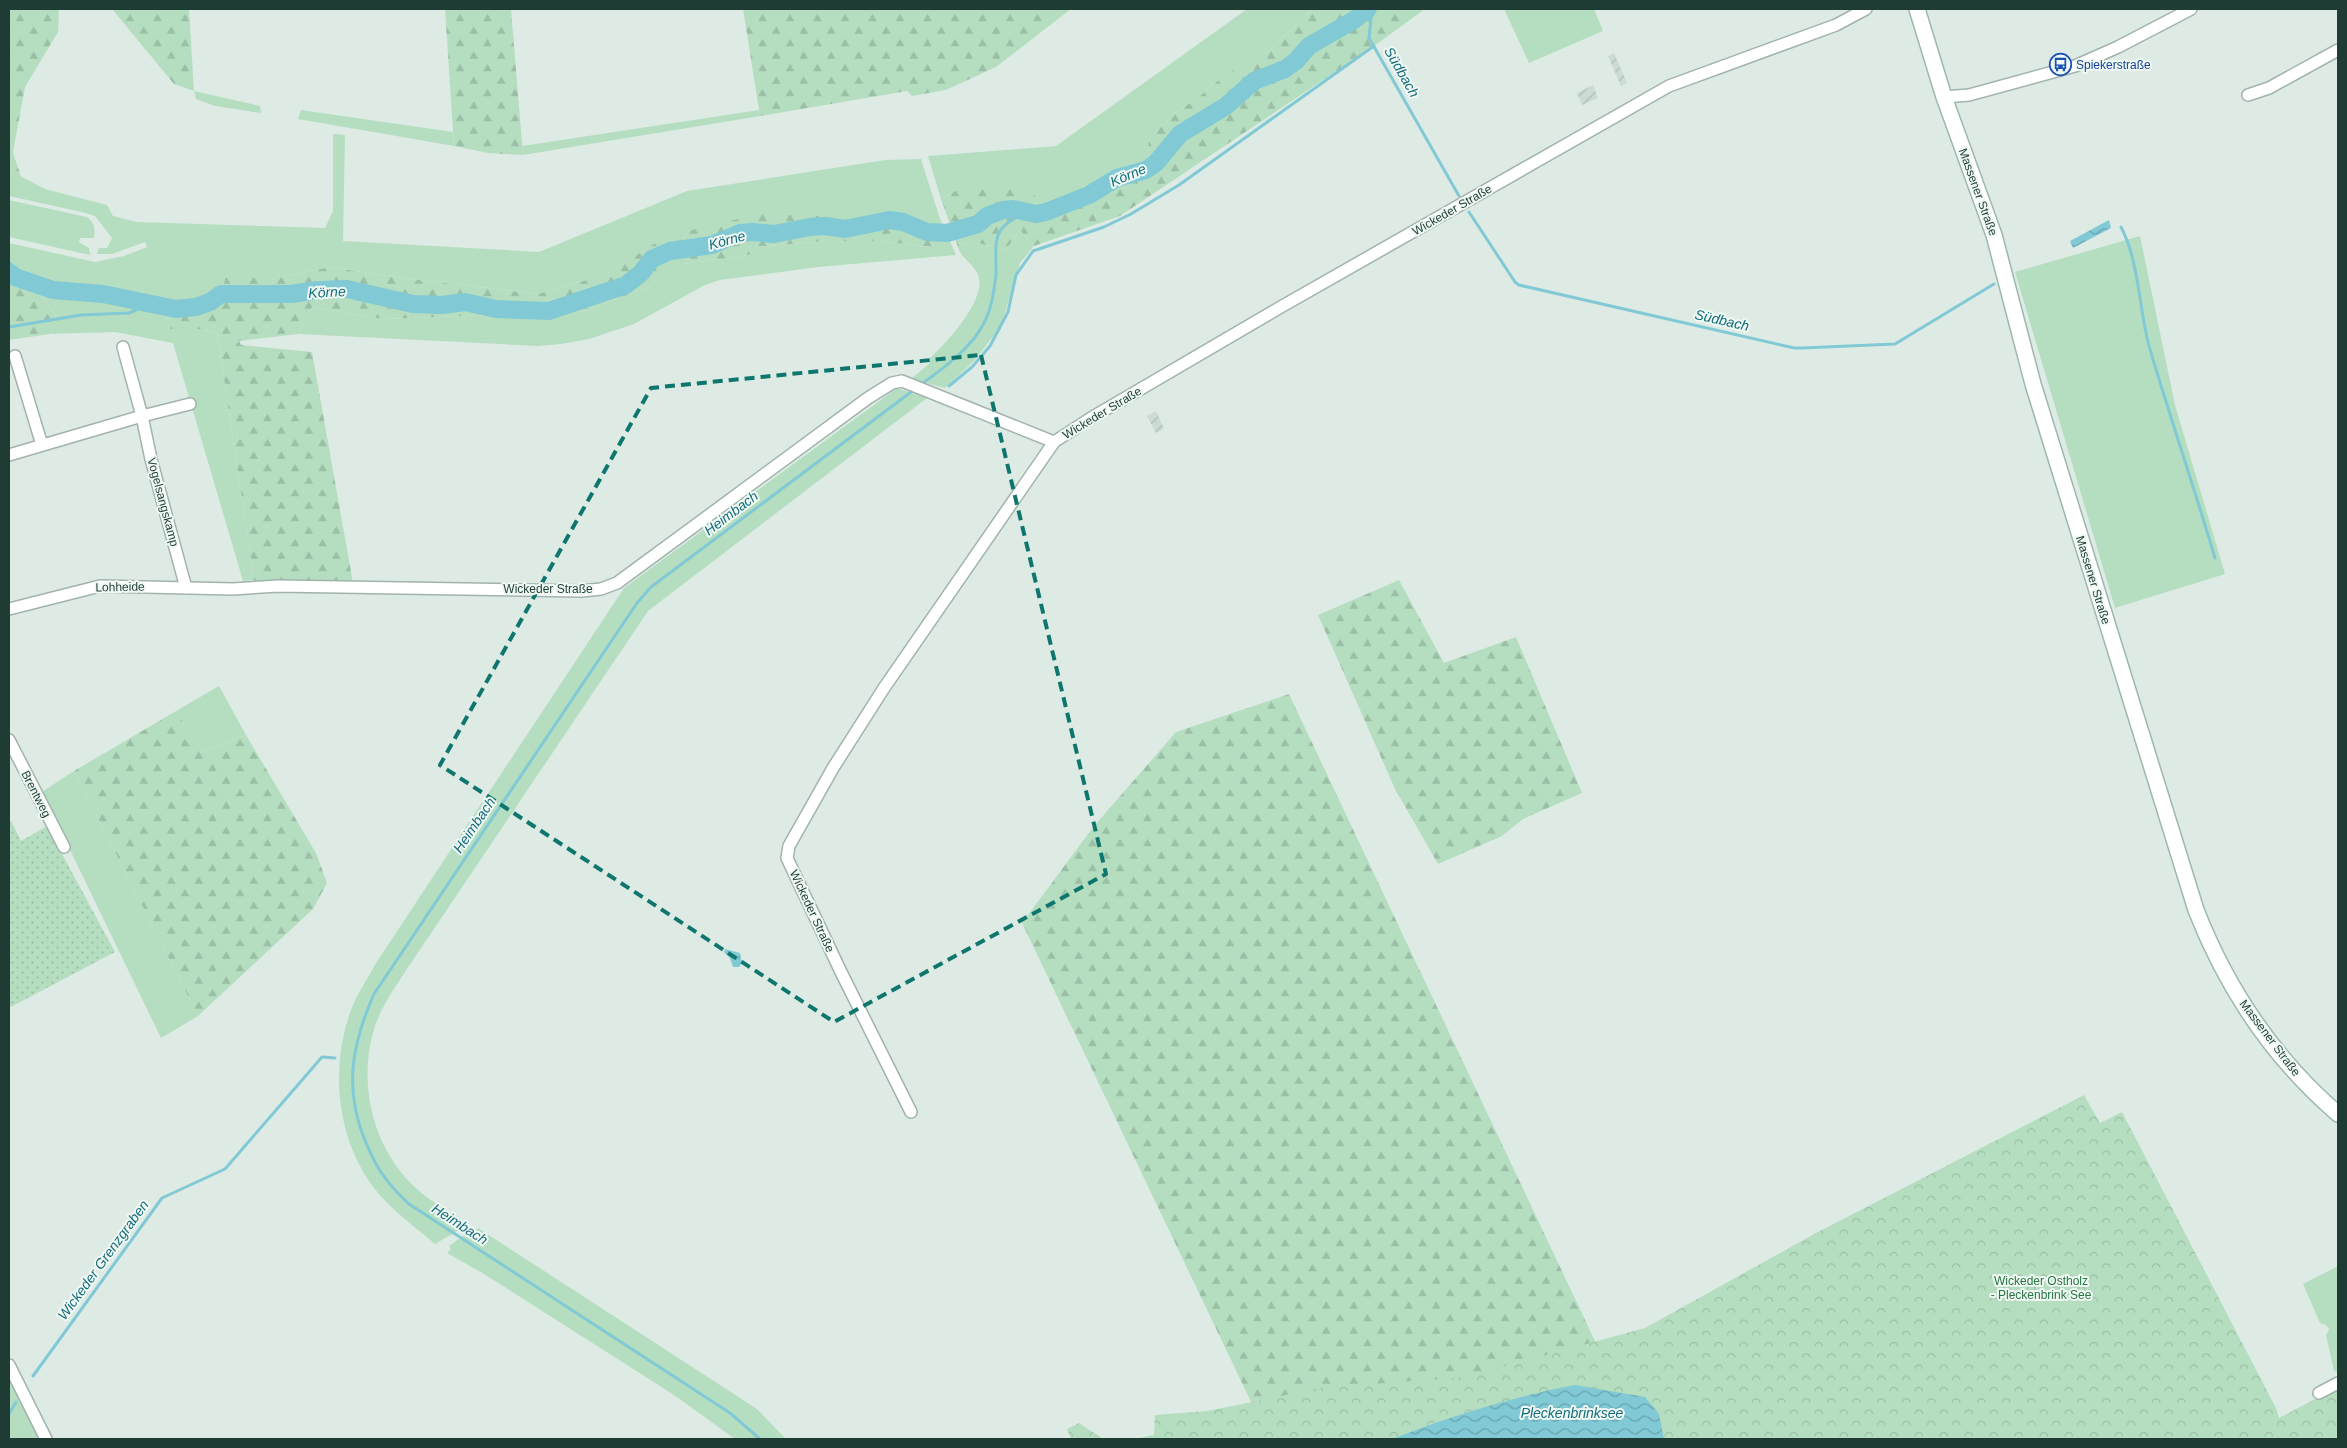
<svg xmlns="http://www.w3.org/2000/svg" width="2347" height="1448" font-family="Helvetica,sans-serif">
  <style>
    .industrial { fill: url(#industrial-furrows) }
    .grass { fill: #b5dec0 }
    .forest { fill: url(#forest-firs) }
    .park { fill: url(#park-crowns) }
    .garden { fill: url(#garden-dots) }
    .water { fill: url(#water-waves) }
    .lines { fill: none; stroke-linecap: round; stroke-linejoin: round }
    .stream { stroke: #81c9d5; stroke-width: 3 }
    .river { stroke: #81c9d5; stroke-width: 18 }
    .minor-casing { stroke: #a1b3ac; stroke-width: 14 }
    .secondary-casing { stroke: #9cb8ad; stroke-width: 18 }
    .minor { stroke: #fff; stroke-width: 11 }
    .secondary { stroke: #fff; stroke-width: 15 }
    .marked { fill: none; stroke: #0f766e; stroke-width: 4; stroke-dasharray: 10 6; stroke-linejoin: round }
    .labels { text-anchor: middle; stroke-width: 4; stroke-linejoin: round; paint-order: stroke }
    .transit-label { font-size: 12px; fill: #164399; stroke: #eff8f3; text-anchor: start }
    .street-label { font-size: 12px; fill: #1e3c34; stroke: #eff8f3 }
    .park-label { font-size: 12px; fill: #267643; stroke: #eff8f3 }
    .water-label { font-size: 14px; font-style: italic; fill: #156c7c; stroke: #eff8f3 }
  </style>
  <defs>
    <pattern id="industrial-furrows" width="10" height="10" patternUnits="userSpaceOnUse" patternTransform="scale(1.25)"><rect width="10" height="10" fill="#ccdbd4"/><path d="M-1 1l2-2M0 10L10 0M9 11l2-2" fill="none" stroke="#afbdb7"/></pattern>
    <pattern id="forest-firs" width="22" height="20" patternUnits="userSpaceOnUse" patternTransform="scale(1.25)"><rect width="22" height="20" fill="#b5dec0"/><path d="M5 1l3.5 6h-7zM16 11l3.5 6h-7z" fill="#9bbfa6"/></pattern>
    <pattern id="park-crowns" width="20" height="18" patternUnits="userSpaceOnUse" patternTransform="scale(1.25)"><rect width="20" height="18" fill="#b5dec0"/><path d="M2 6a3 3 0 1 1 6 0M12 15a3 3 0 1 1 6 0" fill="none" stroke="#9bbfa6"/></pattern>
    <pattern id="garden-dots" width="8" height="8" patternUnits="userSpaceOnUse" patternTransform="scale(1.25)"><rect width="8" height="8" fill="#b5dec0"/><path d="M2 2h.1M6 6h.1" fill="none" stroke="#9bbfa6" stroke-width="1.8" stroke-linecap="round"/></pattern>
    <pattern id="water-waves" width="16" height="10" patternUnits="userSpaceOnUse" patternTransform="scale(1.25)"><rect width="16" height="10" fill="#81c9d5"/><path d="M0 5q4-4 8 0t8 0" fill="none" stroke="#69a4ae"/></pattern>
  </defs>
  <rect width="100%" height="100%" fill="#deebe5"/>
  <g class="industrial">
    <polygon points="1614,53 1627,83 1621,86 1608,56"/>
    <polygon points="1593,85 1598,98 1582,105 1577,93"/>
    <polygon points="1156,411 1164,429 1156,433 1147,416"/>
  </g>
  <g class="grass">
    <polygon points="1247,9 1313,9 1270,50 1227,73 1200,96 1177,112 1150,137 1142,180 1051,219 1034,216 969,184 941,199 928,156 1056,146"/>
    <polygon points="1504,9 1594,9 1603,31 1529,63"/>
    <polygon points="194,91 260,106 261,113 215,106 196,99"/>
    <polygon points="301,110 453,132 454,146 298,119"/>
    <polygon points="759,110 760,116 523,155 522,146"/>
    <polygon points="333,134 345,135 343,241 539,252 687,191 885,160 921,159 939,216 956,255 818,267 720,280 705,285 634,324 589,339 561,344 538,346 298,334 312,307 383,319 492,315 561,303 582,312 649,287 676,265 749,255 756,247 826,241 879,241 930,247 933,236 885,228 836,233 666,236 605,275 537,294 394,277 329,267 278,278 225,278 220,304 166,316 170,329 196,329 217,332 254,580 243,581 173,343 115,332 50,334 56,316 37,289 9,282 9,243 95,262 124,256 147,247 145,242 112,254 97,254 99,248 107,248 112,238 95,216 86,213 9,196 9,170 45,189 107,205 113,216 137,222 325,228 333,211"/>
    <path d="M 9,200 L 87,217 C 95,223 95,228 94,238 L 80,238 L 79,242 L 89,248 L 90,255 L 9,237 Z"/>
    <path d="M 1020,230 L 1034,246 L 1020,263 L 1001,326 L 974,361 L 945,388 L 911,379 L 930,363 L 927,361 C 944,345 984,304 979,278 C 977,266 961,259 958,247 C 971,238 991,246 1005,251 Z"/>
    <polygon points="2140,236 2175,405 2225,574 2115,608 2015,272"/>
    <path d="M 897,388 L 927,398 L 648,611 L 411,963 C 398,983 383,1003 375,1026 C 357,1082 372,1149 417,1189 C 431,1202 448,1211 464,1221 L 464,1227 L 435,1244 C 414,1226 391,1210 374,1188 C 336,1138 330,1067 351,1010 C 357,994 368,978 376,963 L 624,588 Z"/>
    <polygon points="219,686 246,735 203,752 176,711"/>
    <polygon points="74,771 198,1016 161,1038 42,792"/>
    <polygon points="478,1228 757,1409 786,1439 735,1439 674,1395 484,1274 447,1253 451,1249 449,1246 471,1230 474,1232"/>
    <polygon points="2338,1266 2338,1372 2334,1371 2326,1335 2329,1329 2326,1325 2320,1323 2303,1284"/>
    <polygon points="9,1376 40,1439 9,1439"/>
  </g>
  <g class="forest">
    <polygon points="9,9 59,9 58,32 25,87 13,152 21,177 9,170"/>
    <polygon points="112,9 189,9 194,91 174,84"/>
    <polygon points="445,9 511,9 523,155 488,153 454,146"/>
    <polygon points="743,9 1071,9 996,67 946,90 912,96 907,91 760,116"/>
    <path d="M 1313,9 L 1425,9 L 1374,46 L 1120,216 L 1034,246 L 1020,230 L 1005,251 C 991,246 971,238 958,247 L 941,199 L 969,184 L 1011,184 L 1035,195 L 1035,216 L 1051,219 L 1141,180 L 1150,137 L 1177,112 L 1200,96 L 1227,73 L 1270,50 Z"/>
    <polygon points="759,214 826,216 837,233 885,228 933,236 931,247 879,241 826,241 756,247 749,255 676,265 649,287 582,312 561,303 492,315 383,319 312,307 298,334 239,341 241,345 312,352 353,583 256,583 254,580 217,332 196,329 170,329 166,316 220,304 225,278 278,278 329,267 394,277 537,294 605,275 666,236"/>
    <polygon points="9,282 37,289 56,316 50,334 9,340"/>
    <polygon points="1399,580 1444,663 1516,637 1582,793 1523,819 1502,836 1438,864 1395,789 1318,615"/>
    <polygon points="1289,694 1604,1360 1254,1408 1022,923 1094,826 1176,732"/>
    <polygon points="176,711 203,752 246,735 316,853 327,883 313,909 198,1016 74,771"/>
  </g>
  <g class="park">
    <polygon points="2084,1095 2100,1123 2122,1112 2276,1408 2279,1418 2338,1387 2338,1439 1134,1439 1154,1435 1155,1415 1207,1411 1321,1388 1465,1377 1645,1328 1816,1233"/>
    <polygon points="1079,1423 1103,1439 1071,1439 1067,1429"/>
  </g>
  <polygon class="garden" points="11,821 21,841 47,826 115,952 9,1008 9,822"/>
  <g class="water">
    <polygon points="2109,220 2111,228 2073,248 2070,241"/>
    <polygon points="725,949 740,953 742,963 739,967 733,967 730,958 724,952"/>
    <path d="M 1575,1385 L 1645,1397 L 1659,1414 L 1664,1439 L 1392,1439 C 1452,1416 1512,1397 1575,1385 Z"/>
  </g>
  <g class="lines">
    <g class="stream">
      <polyline points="1372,9 1369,38 1459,196"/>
      <polyline points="1469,212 1515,282 1519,285 1794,348 1802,348 1895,344 1994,284"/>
      <path d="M 2121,227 C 2139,261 2139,309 2149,346 C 2170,417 2194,487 2215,558"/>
      <polyline points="9,263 20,271 25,280"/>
      <polyline points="9,327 81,315 129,313 136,310"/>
      <path d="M 920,385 C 944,368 972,348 985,321 C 992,307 994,290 996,275 C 997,261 992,238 1003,227 C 1009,221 1019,216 1026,211"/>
      <polyline points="949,386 972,367 990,346 1008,312 1016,275 1033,251 1104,227 1131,214 1179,185 1374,46"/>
      <polyline points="33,1376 162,1198 225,1169 322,1057 335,1058"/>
      <polyline points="9,1414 16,1402"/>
      <path d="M 760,1439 L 730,1413 L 409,1204 C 401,1196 392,1188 386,1179 C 376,1167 370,1153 364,1138 C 344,1087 352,1044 374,994 L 637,603 L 651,587 L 915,389"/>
    </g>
    <polyline class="river" points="9,275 53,290 103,294 176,309 196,307 210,302 221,294 291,294 318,290 347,289 413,304 442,305 465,302 496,309 549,311 626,285 641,273 652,259 670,251 712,245 740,233 753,232 774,234 810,227 825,226 845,229 889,220 903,222 927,232 947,233 978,224 987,216 1003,210 1013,209 1036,214 1046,212 1089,195 1117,178 1146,170 1156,163 1180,134 1226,106 1254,81 1285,69 1296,61 1309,46 1354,20 1368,9"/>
    <defs>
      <g id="minor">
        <polyline points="2248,95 2269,88 2338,50"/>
        <polyline points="1944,97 1969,95 2075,66 2118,47 2191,9"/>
        <polyline points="123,347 142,416 190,404"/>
        <polyline points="15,356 42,445"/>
        <polyline points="9,455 142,416 151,459 186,588"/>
        <polyline points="9,609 100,586 233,589 278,586 582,591 601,589 617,583 868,398 892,383 902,381 1054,442"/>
        <polyline points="9,740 64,847"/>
        <polyline points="911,1112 841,972 787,858 789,846 833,768 884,688 1054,442 1091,418 1279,308 1669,86 1836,25 1866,9"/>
        <polyline points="9,1365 46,1439"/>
        <polyline points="2319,1393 2338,1383"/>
      </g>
      <path id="secondary" d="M 1917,9 L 1944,97 L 1994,235 L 2033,384 L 2196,910 C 2227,989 2274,1059 2338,1114"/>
    </defs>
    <use href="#minor" class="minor-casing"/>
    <use href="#secondary" class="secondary-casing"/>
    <use href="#minor" class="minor"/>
    <use href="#secondary" class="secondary"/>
  </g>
  <path class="marked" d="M 981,355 L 1106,874 L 834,1022 L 440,765 L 651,388 Z"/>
  <defs>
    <symbol id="bus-ring" viewBox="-11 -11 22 22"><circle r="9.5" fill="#eff8f3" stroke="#1a4fb4" stroke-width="1.5"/><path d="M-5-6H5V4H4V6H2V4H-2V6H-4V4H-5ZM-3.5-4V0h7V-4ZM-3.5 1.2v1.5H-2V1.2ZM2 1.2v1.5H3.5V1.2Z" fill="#1a4fb4"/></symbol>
  </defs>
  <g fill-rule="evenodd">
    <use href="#bus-ring" x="2048" y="52" width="25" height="25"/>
  </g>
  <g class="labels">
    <g class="transit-label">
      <text x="2076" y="69">Spiekerstraße</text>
    </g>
    <g class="street-label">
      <text transform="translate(1978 192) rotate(70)" y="4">Massener Straße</text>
      <text transform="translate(1452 210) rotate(-30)" y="4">Wickeder Straße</text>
      <text transform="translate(1102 413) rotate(-31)" y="4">Wickeder Straße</text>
      <text transform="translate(163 502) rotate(75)" y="4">Vogelsangskamp</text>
      <text transform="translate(2093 580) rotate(73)" y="4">Massener Straße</text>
      <text transform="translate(120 587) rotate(-1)" y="4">Lohheide</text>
      <text x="548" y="593">Wickeder Straße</text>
      <text transform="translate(36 794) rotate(63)" y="4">Brentweg</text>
      <text transform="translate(812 911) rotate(65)" y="4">Wickeder Straße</text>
      <text transform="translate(2270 1038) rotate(53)" y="4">Massener Straße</text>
    </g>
    <g class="park-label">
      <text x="2041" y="1285">Wickeder Ostholz<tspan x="2041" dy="14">- Pleckenbrink See</tspan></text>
    </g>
    <g class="water-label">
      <text transform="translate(1402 72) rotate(60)" y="5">Südbach</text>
      <text transform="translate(1128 175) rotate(-23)" y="5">Körne</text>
      <text transform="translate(727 240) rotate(-15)" y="5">Körne</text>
      <text transform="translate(327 292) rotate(-3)" y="5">Körne</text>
      <text transform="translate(1722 320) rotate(13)" y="5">Südbach</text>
      <text transform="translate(731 513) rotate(-37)" y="5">Heimbach</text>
      <text transform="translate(474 825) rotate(-56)" y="5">Heimbach</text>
      <text transform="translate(460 1224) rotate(33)" y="5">Heimbach</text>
      <text transform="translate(103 1260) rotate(-54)" y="5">Wickeder Grenzgraben</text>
      <text x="1572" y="1418">Pleckenbrinksee</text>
    </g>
  </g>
  <rect width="2347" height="1448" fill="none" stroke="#1e3c34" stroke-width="20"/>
</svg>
